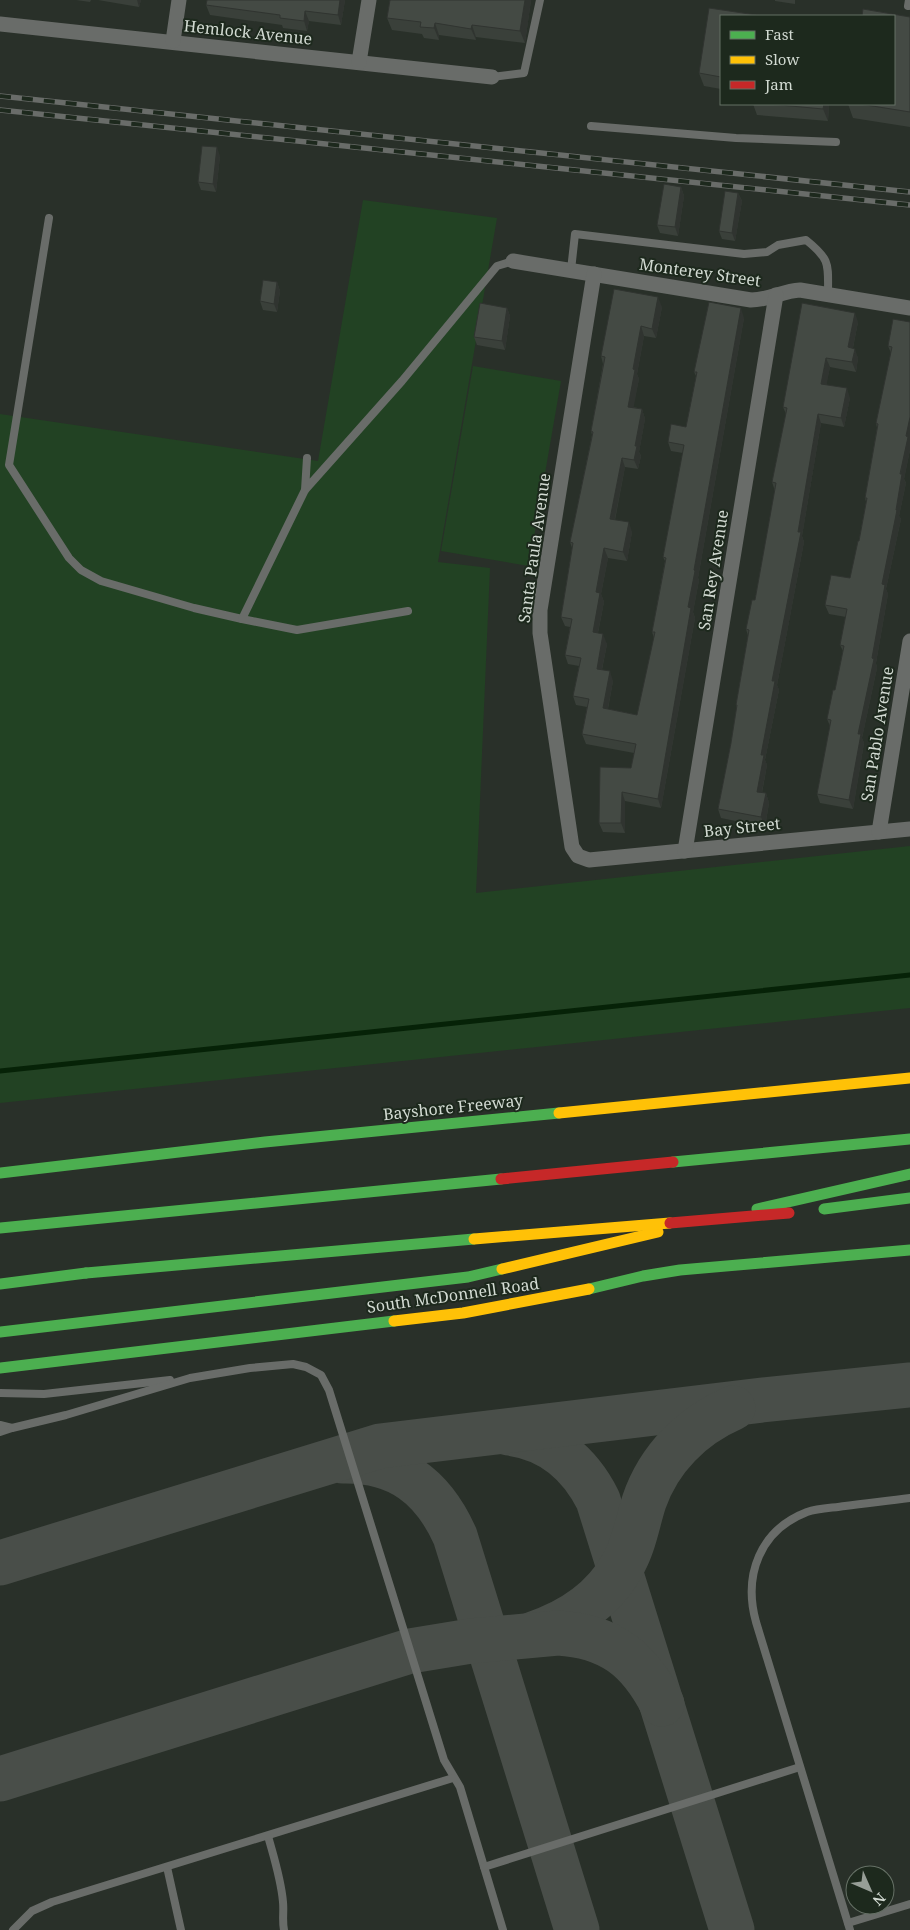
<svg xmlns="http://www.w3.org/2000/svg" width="910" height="1930" font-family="'Noto Serif',serif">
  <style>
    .green { fill: #224223 }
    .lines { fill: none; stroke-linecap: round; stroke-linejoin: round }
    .stream { stroke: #062207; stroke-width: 5 }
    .taxiway { stroke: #494e49; stroke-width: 45 }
    .lane { stroke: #696c69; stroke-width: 8 }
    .street { stroke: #696c69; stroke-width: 15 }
    .fast { stroke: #4caf50; stroke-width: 11 }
    .slow { stroke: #ffc107; stroke-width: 11 }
    .jam { stroke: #c62828; stroke-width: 11 }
    .rail-casing { stroke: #696c69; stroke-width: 5.5 }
    .rail { stroke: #1d291d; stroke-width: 4; stroke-dasharray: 11; stroke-linecap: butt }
    .fast-bridge { stroke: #4caf50; stroke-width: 11 }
    .slow-bridge { stroke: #ffc107; stroke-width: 11 }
    .jam-bridge { stroke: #c62828; stroke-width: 11 }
    .wall { fill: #3a403a }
    .shaded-wall { fill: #303430 }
    .building { fill: #444a44; stroke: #303430 }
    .labels { text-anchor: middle; stroke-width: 4; stroke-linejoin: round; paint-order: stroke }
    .street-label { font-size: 16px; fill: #d2dad2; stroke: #1d291d }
  </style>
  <rect width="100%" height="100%" fill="#293029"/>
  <g class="green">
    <polygon points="363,200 497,218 438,562 490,568 476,893 910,846 910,1008 0,1103 0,414 318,461"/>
    <polygon points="473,366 561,381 529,566 441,551"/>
  </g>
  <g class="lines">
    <polyline class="stream" points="0,1071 910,975"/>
    <g class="taxiway">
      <path d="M 508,1433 C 550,1438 580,1464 598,1500 L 732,1930"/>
      <path d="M 343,1461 C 399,1460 433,1487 455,1536 L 577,1930"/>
      <polyline points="0,1563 380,1446 762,1400 910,1385"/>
      <path d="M 533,1634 C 569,1622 603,1600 622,1566 C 634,1546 637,1524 644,1502 C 659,1458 692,1426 733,1408"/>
      <path d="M 0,1779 L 410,1651 L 471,1641 L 558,1633 C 610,1636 639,1659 662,1704"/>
    </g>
    <g class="lane">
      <polyline points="908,6 909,0"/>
      <polyline points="492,77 524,73 540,0"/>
      <polyline points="591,126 736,138 836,142"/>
      <polyline points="49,218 9,465 69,558 81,570 101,581 194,608 242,619 305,490"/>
      <path d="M 571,270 L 575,234 L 744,254 L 767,252 L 778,245 L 806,240 C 831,260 828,264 828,295"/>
      <polyline points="307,458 305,490 402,381 497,266 513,261"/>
      <polyline points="242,619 297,630 408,611"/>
      <polyline points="0,1393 44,1394 170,1380"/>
      <polyline points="0,1425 12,1428 0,1432"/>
      <polyline points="12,1428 66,1415 190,1378 250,1368 293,1364 306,1367 321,1375 329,1390 444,1760 460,1787 503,1930"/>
      <path d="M 268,1836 C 274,1858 281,1879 283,1902 C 284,1912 282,1920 284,1930"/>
      <polyline points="167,1867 181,1930"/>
      <polyline points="484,1867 800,1767"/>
      <polyline points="848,1923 910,1904"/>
      <polyline points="13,1930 32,1911 52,1902 453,1778"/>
      <path d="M 850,1930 L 756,1622 C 743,1575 760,1530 807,1512 C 819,1508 833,1508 845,1506 C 867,1503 888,1501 910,1498"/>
    </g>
    <g class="street">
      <polyline points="0,24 492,77"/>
      <polyline points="173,41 179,0"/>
      <polyline points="359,62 369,0"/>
      <path d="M 513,261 L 751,300 C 770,300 782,291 800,290 L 910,308"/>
      <polyline points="594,274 540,610 540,633 572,847 578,856 589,860 910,829"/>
      <polyline points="879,832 910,641"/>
      <polyline points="685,851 776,295"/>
    </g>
    <g class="fast">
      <polyline points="673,1162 910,1139"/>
      <polyline points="0,1173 265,1142 559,1113"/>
      <polyline points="757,1209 910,1174"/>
      <polyline points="824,1209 910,1198"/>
      <polyline points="0,1228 501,1179"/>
      <polyline points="0,1284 86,1273"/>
      <polyline points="589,1289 643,1276 680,1270 910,1250"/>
      <polyline points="0,1332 468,1277 502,1269"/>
      <polyline points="0,1368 394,1321"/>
    </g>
    <g class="slow">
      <polyline points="559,1113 910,1078"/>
      <polyline points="502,1269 658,1232"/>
      <polyline points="394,1321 463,1313 589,1289"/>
    </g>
    <polyline class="jam" points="501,1179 673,1162"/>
    <defs>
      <g id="rail">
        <polyline points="0,96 910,192"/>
        <polyline points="0,110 910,205"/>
      </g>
    </defs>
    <use href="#rail" class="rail-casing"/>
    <use href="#rail" class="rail"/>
    <polyline class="fast-bridge" points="86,1273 474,1239"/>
    <polyline class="slow-bridge" points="474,1239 670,1223"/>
    <polyline class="jam-bridge" points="670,1223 789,1213"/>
  </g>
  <g class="wall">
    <polygon points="76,0 91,0 90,2"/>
    <polygon points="98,0 141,0 139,7"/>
    <polygon points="207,0 345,0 341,25 309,21 307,31 283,28 282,25 210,15 206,5"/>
    <polygon points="390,0 531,0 525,43 476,37 476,40 439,35 439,40 424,38 422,34 392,30 387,18"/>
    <polygon points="775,0 795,0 795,4 775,1"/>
    <polygon points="721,16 721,89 704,86 699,73"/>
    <polygon points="910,17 910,127 853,118 848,104 894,104"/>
    <polygon points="753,104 829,104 828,121 757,115"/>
    <polygon points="220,156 216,192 201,190 198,182"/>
    <polygon points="681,187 684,196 678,236 660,233 657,225"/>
    <polygon points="738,193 742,201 735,241 722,239 719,231"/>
    <polygon points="277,282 280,291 277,312 263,310 260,301"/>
    <polygon points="662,307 656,338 644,336 637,374 639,379 633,407 642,409 645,419 639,452 641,456 638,469 625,467 615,520 632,532 627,561 608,558 601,594 604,602 598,633 607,644 602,670 613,681 608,709 637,715 654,638 652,632 665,561 663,557 683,453 671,451 668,442 686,427 696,376 694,372 744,318 698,578 699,580 693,612 695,618 661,808 625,801 625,833 603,832 599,823 631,768 634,753 586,744 582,734 587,707 576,705 573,696 579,666 568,664 565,655 570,627 565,626 561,617 572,548 570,542 592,435 591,431 603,364 601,356"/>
    <polygon points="507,308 510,316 505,350 477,345 474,337"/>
    <polygon points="858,322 853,348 858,358 856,372 830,367 826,385 850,398 844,427 821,423 802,536 804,542 777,685 779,690 765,760 767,765 762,793 766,793 769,803 765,827 721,818 718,809 731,743 737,708 736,705 748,636 746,629 755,600 775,491 772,482 786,414 783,407"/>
    <polygon points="910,322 910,450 904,479 906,483 899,516 901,519 886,589 888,594 876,663 877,668 862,738 864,743 853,809 820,803 817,794 830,726 827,719 835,690 843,651 840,645 846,617 829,614 825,605 850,578 859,541 866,502 865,498 877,428 876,423 891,353 888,346"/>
  </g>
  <g class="shaded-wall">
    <polygon points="137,0 141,0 139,7"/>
    <polygon points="340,0 345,0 341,25 338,15"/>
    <polygon points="525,0 531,0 525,43 520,31"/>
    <polygon points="305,11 309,21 307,31 304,21"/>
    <polygon points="435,23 439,35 439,40 434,28"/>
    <polygon points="472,25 476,37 476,40 471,29"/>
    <polygon points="824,104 829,104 828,121 823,109"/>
    <polygon points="217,147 220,156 216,192 213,184"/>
    <polygon points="681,187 684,196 678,236 675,227"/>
    <polygon points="738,193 742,201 735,241 732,233"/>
    <polygon points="277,282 280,291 277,312 274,304"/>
    <polygon points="658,297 662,307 656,338 652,329"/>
    <polygon points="507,308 510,316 505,350 502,341"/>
    <polygon points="741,308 744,318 698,578 699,580 693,612 695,618 661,808 658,799 694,570"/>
    <polygon points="855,313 858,322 851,357 848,347"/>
    <polygon points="641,326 644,336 637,374 639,379 632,416 628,407 633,369"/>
    <polygon points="855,349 858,358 856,372 852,362"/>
    <polygon points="826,358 830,367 825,393 821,384"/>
    <polygon points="847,388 850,398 844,427 841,418"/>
    <polygon points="642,409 645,419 639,452 641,456 638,469 634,460 635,446"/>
    <polygon points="818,414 821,423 802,536 804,542 777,685 779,690 765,760 767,765 760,801 757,792 761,755 772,681"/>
    <polygon points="910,417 910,450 904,479 906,483 899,516 901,519 886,589 888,594 876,663 877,668 862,738 864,743 853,809 849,800 858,734 872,658 882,584 896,510 906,436"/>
    <polygon points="622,458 625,467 613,528 610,519"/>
    <polygon points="629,522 632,532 627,561 623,552"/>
    <polygon points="604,548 608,558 601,594 604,602 596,642 593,632 596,592"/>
    <polygon points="603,634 607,644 600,678 597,669"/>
    <polygon points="610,671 613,681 606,718 603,708"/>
    <polygon points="622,792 625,801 625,833 621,823"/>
    <polygon points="766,793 769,803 765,827 761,817"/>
  </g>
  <g class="building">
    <polygon points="207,0 340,0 338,15 305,11 304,21 280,18 280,15 206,5"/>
    <polygon points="390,0 525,0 520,31 472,25 471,29 435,23 434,28 420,27 421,22 387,18"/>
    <polygon points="709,8 763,16 721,16 721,77 699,73"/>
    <polygon points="863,9 910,17 910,112 860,104 894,104 894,16 862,16"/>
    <polygon points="769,104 824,104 823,109"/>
    <polygon points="202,146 217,147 213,184 198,182"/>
    <polygon points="664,184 681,187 675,227 657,225"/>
    <polygon points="725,191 738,193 732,233 719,231"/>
    <polygon points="263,280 277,282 274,304 260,301"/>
    <polygon points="614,289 658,297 652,329 641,326 633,369 635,370 628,407 642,409 635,446 637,446 634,460 622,458 610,519 629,522 623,552 604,548 596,592 600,593 593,632 603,634 597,669 610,671 603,708 637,715 655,632 652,632 666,558 663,557 684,445 668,442 671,424 686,427 697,372 694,372 709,302 741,308 694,570 695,571 688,607 691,608 658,799 622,792 621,823 599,823 600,767 631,768 636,744 582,734 589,699 573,696 581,658 565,655 572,619 561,617 573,543 570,542 593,432 591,431 605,357 601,356"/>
    <polygon points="480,303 507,308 502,341 474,337"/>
    <polygon points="802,303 855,313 848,347 855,349 852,362 826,358 821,384 847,388 841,418 818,414 798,532 801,532 772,681 775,681 761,755 764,755 757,792 766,793 761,817 718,809 731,743 737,705 736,705 749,630 746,629 752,600 755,600 776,483 772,482 787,408 783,407"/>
    <polygon points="893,319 910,322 910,417 906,436 908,437 900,474 902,474 896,510 897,510 882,584 885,585 872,658 874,659 858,734 861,734 849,800 817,794 831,720 827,719 833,690 835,690 844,646 840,645 847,609 825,605 831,575 850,578 858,541 859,541 867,498 865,498 878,424 876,423 892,347 888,346"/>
  </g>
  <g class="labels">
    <g class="street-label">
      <text transform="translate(248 32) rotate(6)" y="6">Hemlock Avenue</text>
      <text transform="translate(700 272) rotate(8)" y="6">Monterey Street</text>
      <text transform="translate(534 548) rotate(-82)" y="6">Santa Paula Avenue</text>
      <text transform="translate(713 570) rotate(-81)" y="6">San Rey Avenue</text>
      <text transform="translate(877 734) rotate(-81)" y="6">San Pablo Avenue</text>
      <text transform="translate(742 827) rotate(-6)" y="6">Bay Street</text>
      <text transform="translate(453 1107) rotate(-6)" y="6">Bayshore Freeway</text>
      <text transform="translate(453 1295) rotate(-8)" y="6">South McDonnell Road</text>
    </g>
  </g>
  <rect x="720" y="15" width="175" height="90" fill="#1d291d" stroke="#657065"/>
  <rect x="730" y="31" width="25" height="8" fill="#4caf50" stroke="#657065"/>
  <text x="765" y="40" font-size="15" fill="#d2dad2">Fast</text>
  <rect x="730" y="56" width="25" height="8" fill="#ffc107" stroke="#657065"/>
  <text x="765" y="65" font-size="15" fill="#d2dad2">Slow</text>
  <rect x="730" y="81" width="25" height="8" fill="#c62828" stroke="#657065"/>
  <text x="765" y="90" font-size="15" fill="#d2dad2">Jam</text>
  <g transform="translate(870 1890) rotate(135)"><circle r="24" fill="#1d291d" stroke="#657065"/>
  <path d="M0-4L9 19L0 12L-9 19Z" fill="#979e97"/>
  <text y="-8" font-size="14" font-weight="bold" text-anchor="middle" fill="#d2dad2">N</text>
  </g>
</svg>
